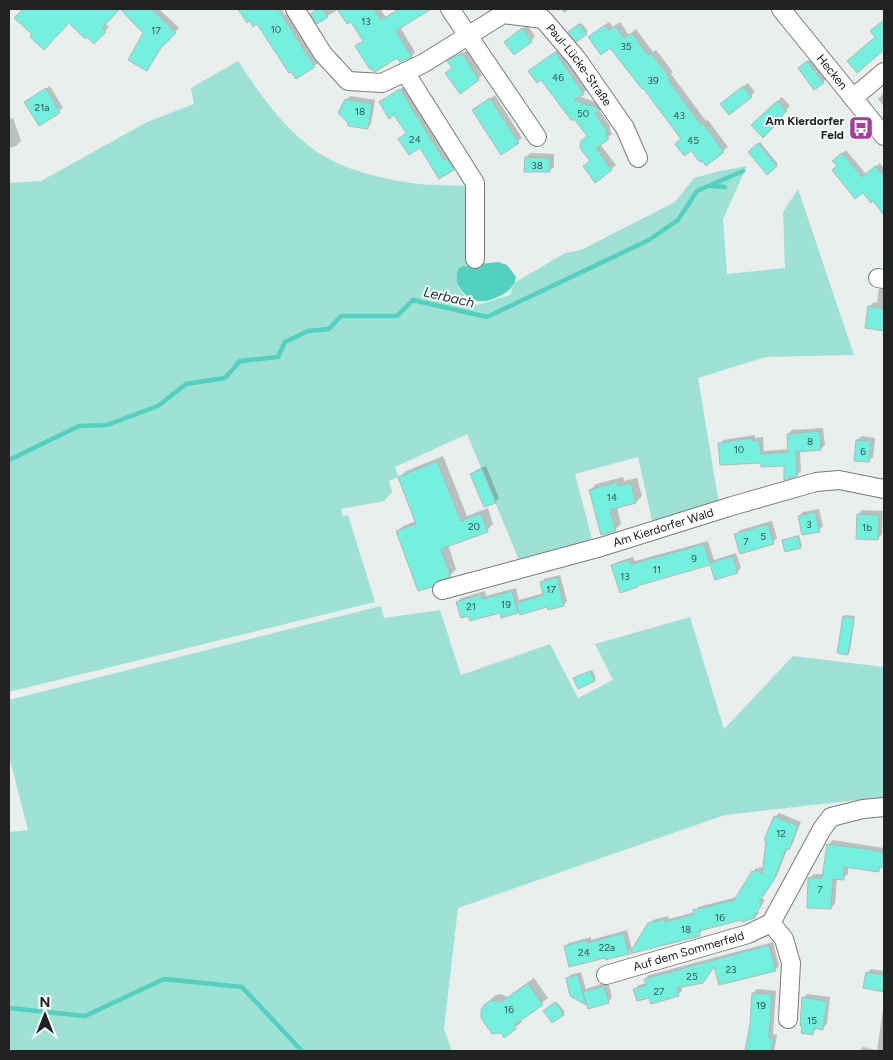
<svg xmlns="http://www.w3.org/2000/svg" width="893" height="1060" font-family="Figtree,sans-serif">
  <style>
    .green { fill: #9ee2d6 }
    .water { fill: #52d1bf }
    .shadow { fill: #0003 }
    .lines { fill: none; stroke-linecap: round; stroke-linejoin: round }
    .stream { stroke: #52d1bf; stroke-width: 4.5 }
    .building { fill: #74f0de; stroke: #b4b8b7 }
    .minor-casing { stroke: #777b7a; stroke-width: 20 }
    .minor { stroke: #fff; stroke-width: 18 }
    .labels { text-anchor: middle; stroke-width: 4; stroke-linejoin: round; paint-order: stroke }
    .number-label { font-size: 10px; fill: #365651 }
    .street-label { font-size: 12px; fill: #212222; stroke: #f7fcfb }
    .poi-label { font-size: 12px; font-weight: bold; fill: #212222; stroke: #f7fcfb; text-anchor: end }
    .water-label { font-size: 14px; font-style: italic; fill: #1e3431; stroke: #f7fcfb }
  </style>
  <rect width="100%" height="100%" fill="#eaefee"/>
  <g class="green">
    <path d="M 238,61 C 263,99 293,142 335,162 C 353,171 385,179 405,182 C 427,186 449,185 471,186 L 469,259 L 465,266 L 458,286 L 462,293 L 477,305 L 510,295 L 514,283 L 565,253 L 581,250 L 675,202 L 694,178 L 720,171 L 747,166 L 723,219 L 727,274 L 785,268 L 783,212 L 798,189 L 854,355 L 766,357 L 698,378 L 719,504 L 653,525 L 638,457 L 575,474 L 593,543 L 521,565 L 467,434 L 395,467 L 398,477 L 389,481 L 392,492 L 384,501 L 341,509 L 343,516 L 348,515 L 375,602 L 9,692 L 9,183 L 41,181 L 147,122 L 194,104 L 191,88 Z"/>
    <polygon points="381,606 384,618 440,610 461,675 550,644 578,698 613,680 595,644 690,617 724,729 793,656 884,667 884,797 725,815 458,908 444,1029 452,1051 9,1051 9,832 28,830 9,756 9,700"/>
  </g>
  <path class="water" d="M 498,262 L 507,265 L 516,277 C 515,281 514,285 511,288 C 505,295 488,303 478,301 C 464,298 451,282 459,268 L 464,266 Z"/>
  <g class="shadow">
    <polygon points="24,9 119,9 105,23 109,27 94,42 69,22 33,34 16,18"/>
    <polygon points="121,9 159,9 179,28 164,43 147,70 145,32"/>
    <polygon points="243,9 281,9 285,15 287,13 318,63 314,66 241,11"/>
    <polygon points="317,9 380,9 386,17 399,9 429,9 400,27 415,52 412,56 401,61 398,56 357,46 364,40 351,20 348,22 339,9 317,22 312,14"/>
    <polygon points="562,9 570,9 564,13"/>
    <polygon points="609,22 613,27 620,22 629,35 636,29 653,52 656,50 673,72 671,74 706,121 708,120 728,147 723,151 706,164 682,138 644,86 610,46 594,33"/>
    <polygon points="581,23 588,31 586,33 571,30"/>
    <polygon points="527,25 535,36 531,41 505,42"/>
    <polygon points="559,49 588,89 578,96 602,104 603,105 599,110 610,126 610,130 612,134 600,144 616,165 595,181 588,136 534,67"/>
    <polygon points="467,51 482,75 478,79 446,73 453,68 449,61 462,52 463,53"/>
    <polygon points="812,58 827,78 823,82 804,64"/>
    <polygon points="748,83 755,92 751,96 726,100"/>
    <polygon points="50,86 63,108 39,124 26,102"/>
    <polygon points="405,86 457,165 440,177 420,146 400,139 407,133 395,113 380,102"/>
    <polygon points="884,93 884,107 878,99"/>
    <polygon points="495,95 522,138 501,153 474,110"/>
    <polygon points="350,96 375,100 371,124 367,128 346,100"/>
    <polygon points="782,97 790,106 777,119 779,121 763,137 752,125"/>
    <polygon points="13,118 21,141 16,146 9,148 9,119"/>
    <polygon points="760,142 778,164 767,173 749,152"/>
    <polygon points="846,150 866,174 880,163 884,168 884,213 873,199 838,166 838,157"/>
    <polygon points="530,153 554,154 554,167 549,171 526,158"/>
    <polygon points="884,285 884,330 866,327 869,307 874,302 877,303 879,289"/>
    <polygon points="823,428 825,445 821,449 800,451 801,471 797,475 785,464 762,461 720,444 723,440 755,435 755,438 763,437 764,451 789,449 788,434 792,430"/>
    <polygon points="862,436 875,438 873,457 869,461 857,440"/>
    <polygon points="443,456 467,516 488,508 493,524 487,530 448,545 456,569 450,575 397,532 403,526 416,521 399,478 406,471"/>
    <polygon points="486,466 499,498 495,502 472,474 476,470"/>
    <polygon points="623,477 624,481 637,478 642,496 636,502 617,507 621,524 615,530 590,490 596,484"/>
    <polygon points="819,509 823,526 819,530 799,516 803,512"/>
    <polygon points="862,510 883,511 882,534 878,539 858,515"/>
    <polygon points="772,521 777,538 773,542 736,535 740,530"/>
    <polygon points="799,535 802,546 800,547 784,540"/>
    <polygon points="708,541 714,560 736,553 741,568 737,572 711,564 639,584 637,586 613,566 617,562 633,557 635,561"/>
    <polygon points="560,575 567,601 564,605 548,605 520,610 517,612 501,611 457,602 461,598 485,591 486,596 516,588 519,600 544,593 541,582 544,579"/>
    <polygon points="846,615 855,616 850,651 848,653 844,616"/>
    <polygon points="592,670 596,678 594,680 575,678"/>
    <polygon points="779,813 801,822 792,845 788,848 777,875 762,898 765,900 758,910 759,913 755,917 742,918 703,929 699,934 649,924 653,920 668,916 669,919 695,912 698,907 737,897 753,872 756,868 758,869 760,867 764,869 775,817"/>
    <polygon points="833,840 884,848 884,866 878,870 848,866 848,874 843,878 837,878 835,904 831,908 809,878 814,874 824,874 828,845"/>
    <polygon points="627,930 632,949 628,953 606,956 565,947 569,943 591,937 591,940"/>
    <polygon points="773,942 779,966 775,970 715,966 681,986 682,991 678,994 650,996 635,989 639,985 646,983 645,979 649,975"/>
    <polygon points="871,969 884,971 884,990 865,987 867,973"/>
    <polygon points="581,972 586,990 588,988 608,982 612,997 608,1002 587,1002 586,1003 571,995 567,979 570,975"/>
    <polygon points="534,978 548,998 520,1020 522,1022 504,1036 484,1007 494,996 500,994 508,997"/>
    <polygon points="757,989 776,991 773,1034 777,1035 774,1051 746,1051 751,1024 753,993"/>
    <polygon points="807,994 830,997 827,1024 823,1028 817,1027 813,1033 803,998"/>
    <polygon points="557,1002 565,1012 563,1014 546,1009"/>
    <polygon points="884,1003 884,1051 859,1051 863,1047 877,1050"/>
  </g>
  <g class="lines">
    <g class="stream">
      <polyline points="711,186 725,187"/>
      <polyline points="9,460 79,426 107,425 158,406 186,384 225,378 240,361 278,357 285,342 308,331 329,329 341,316 397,316 413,300 487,317 649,240 678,220 697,191 743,171"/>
      <polyline points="9,1008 85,1016 164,979 242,987 302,1051"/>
    </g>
  </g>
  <g class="building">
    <polygon points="23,9 152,9 176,33 160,49 147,71 128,60 143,33 120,9 102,28 106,32 94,44 87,37 85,39 69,23 44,50 30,37 32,34 14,18"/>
    <polygon points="238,9 278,9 315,67 296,79 291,72 289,73 257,24 253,27 250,21 247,23"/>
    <polygon points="318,9 322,9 328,17 317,24 310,14"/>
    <polygon points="337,9 374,9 381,20 399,9 431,9 396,31 412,57 400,62 397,58 375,72 369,68 355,46 363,41 351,22 347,24"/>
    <polygon points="884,20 884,50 857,73 847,61 875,37 870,31"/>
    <polygon points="579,24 587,34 576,42 568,32"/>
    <polygon points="605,25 609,30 615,26 624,38 632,33 648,55 651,53 670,78 668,79 701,125 703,123 724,152 706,166 703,162 699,161 691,151 684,156 675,144 681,139 643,88 642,89 610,48 601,55 588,37"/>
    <polygon points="522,28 532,42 514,55 504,42"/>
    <polygon points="555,52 584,94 574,100 598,108 600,110 595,114 607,130 606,135 609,139 596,148 612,170 595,183 583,166 590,161 580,148 581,141 587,136 575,120 571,120 541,80 537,83 528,71"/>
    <polygon points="463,54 479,80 460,94 445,73 452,68 447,61 457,55 458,56"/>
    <polygon points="807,61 824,83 814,90 798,68"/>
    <polygon points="743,86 752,97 729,115 720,104"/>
    <polygon points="46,88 60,113 39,126 24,102"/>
    <polygon points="400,89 444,160 447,158 454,170 439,179 420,148 409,155 398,139 406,133 394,115 389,119 379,102"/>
    <polygon points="490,98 519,143 501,155 472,110"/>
    <polygon points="345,99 372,104 368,129 348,126 348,123 338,113"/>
    <polygon points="777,101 787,111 773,124 775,126 763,138 751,125"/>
    <polygon points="758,143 777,166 767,175 748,152"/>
    <polygon points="842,153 862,177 875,166 884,176 884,215 873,201 871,203 863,193 855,199 832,170 837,166 832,161"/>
    <polygon points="525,157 550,158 550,172 524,172"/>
    <polygon points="868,306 884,309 884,331 865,328"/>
    <polygon points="820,431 821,450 796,452 797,476 784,480 784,466 761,467 761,463 720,465 718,443 752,438 752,441 759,440 761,454 788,452 787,434"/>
    <polygon points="856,440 871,441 869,462 854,461"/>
    <polygon points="437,461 461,521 481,513 488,532 441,549 451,577 439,580 432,587 418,591 396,531 416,524 398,477"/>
    <polygon points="482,469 496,503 484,507 470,474"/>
    <polygon points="617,482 618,486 631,483 636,503 610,510 616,531 601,535 589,490"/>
    <polygon points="815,512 820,532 802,535 798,516"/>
    <polygon points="857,514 879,515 878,540 856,539"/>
    <polygon points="768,524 774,544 740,554 734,534"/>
    <polygon points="798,536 801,548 785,552 782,540"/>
    <polygon points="704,544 710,563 732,556 738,573 715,580 710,565 637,586 638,587 620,593 611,565 629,560 631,564"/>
    <polygon points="557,577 564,606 548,610 547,607 520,615 516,603 543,595 540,582"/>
    <polygon points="512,591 518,613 501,618 500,613 470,621 468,616 461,618 456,602 481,594 482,599"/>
    <polygon points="843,616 854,618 848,655 837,653"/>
    <polygon points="590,671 595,681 578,689 573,678"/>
    <polygon points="774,816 798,826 789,850 786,849 774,880 759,902 762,904 755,915 755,918 742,922 741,920 699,931 700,936 629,954 648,923 664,919 665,922 694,914 693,910 734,900 752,871 754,872 756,870 762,874 766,841 764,840"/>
    <polygon points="827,844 874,850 884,853 884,867 879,867 879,872 844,867 844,880 833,879 831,909 807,908 808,878 822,878"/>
    <polygon points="623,933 629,954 605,960 605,958 569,967 564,946 587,940 587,943"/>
    <polygon points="769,945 776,971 719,985 714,967 703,983 677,988 679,996 651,1004 649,998 637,1001 633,989 646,985 644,979"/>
    <polygon points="866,972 884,975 884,992 863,988"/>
    <polygon points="578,975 586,1005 570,996 566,978"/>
    <polygon points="528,983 543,1005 514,1025 516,1029 504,1038 501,1033 492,1034 481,1018 481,1010 484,1005 491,1000 501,1002"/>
    <polygon points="604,986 609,1003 588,1009 583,992"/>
    <polygon points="752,993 772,994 769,1038 774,1038 771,1051 745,1051 750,1024"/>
    <polygon points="802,997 827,1001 823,1030 814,1028 813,1035 801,1033 802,1026 800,1026"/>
    <polygon points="555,1002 564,1015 552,1023 543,1011"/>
  </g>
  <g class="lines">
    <defs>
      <g id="minor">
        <path id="s1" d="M 295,9 L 323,54 L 348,81 L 382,83 L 424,63 L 503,14 L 543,19 L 577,59 L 625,128 L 638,158"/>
        <polyline points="450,9 537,137"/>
        <path id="s2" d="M 781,9 L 884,136"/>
        <polyline points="405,72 475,183 475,259"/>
        <polyline points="853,98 884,72"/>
        <polyline points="878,278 884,279"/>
        <path id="s3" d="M 442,590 L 601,547 L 732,506 L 816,482 L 839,480 L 884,489"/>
        <polyline points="771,923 784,939 791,963 788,1019"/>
        <path id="s4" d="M 606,975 L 748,934 L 771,923 L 822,829 L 831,817 L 863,809 L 884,807"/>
      </g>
    </defs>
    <use href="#minor" class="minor-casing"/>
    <use href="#minor" class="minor"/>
  </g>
  <defs>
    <symbol id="bus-square" viewBox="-11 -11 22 22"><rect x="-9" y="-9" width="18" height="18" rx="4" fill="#a93d9d" stroke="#f7fcfb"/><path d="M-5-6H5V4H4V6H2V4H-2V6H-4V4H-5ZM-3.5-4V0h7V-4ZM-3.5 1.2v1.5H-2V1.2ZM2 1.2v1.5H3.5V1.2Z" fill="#fff"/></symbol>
  </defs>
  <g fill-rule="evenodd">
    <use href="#bus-square" x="847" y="114" width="28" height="28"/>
  </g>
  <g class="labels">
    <g class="number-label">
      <text x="366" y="25">13</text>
      <text x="276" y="33">10</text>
      <text x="156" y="34">17</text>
      <text x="626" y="50">35</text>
      <text x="558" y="81">46</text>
      <text x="653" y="84">39</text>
      <text x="42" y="111">21a</text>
      <text x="360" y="115">18</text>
      <text x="583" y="117">50</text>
      <text x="679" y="119">43</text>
      <text x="415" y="143">24</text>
      <text x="693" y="144">45</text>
      <text x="537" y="169">38</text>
      <text x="810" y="445">8</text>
      <text x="739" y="453">10</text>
      <text x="863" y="455">6</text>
      <text x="612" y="501">14</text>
      <text x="809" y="528">3</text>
      <text x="474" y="530">20</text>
      <text x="867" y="531">1b</text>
      <text x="763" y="540">5</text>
      <text x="746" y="545">7</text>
      <text x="694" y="562">9</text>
      <text x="657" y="573">11</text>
      <text x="625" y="580">13</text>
      <text x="551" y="593">17</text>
      <text x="506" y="608">19</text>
      <text x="471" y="610">21</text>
      <text x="781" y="837">12</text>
      <text x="820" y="893">7</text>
      <text x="720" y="921">16</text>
      <text x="686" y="933">18</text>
      <text x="607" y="951">22a</text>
      <text x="584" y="956">24</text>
      <text x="731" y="973">23</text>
      <text x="692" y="980">25</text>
      <text x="659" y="995">27</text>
      <text x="761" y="1009">19</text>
      <text x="509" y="1013">16</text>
      <text x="812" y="1024">15</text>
    </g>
    <g class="street-label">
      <text dy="4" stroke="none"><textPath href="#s1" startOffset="362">Paul-Lücke-Straße</textPath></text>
      <text dy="4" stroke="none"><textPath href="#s2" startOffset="81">Hecken</textPath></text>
      <text dy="4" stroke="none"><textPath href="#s3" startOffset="230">Am Kierdorfer Wald</textPath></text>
      <text dy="4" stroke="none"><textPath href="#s4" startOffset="86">Auf dem Sommerfeld</textPath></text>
    </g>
    <g class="poi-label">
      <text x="844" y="125">Am Kierdorfer<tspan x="844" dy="14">Feld</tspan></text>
    </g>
    <g class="water-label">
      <text transform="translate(449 297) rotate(13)" y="5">Lerbach</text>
    </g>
  </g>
  <rect width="893" height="1060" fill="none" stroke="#212222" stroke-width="20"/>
  <g transform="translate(45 1015)" stroke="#f7fcfb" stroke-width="4" paint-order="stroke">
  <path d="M0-4L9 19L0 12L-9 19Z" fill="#212222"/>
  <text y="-8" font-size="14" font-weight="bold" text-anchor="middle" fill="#212222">N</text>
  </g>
</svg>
